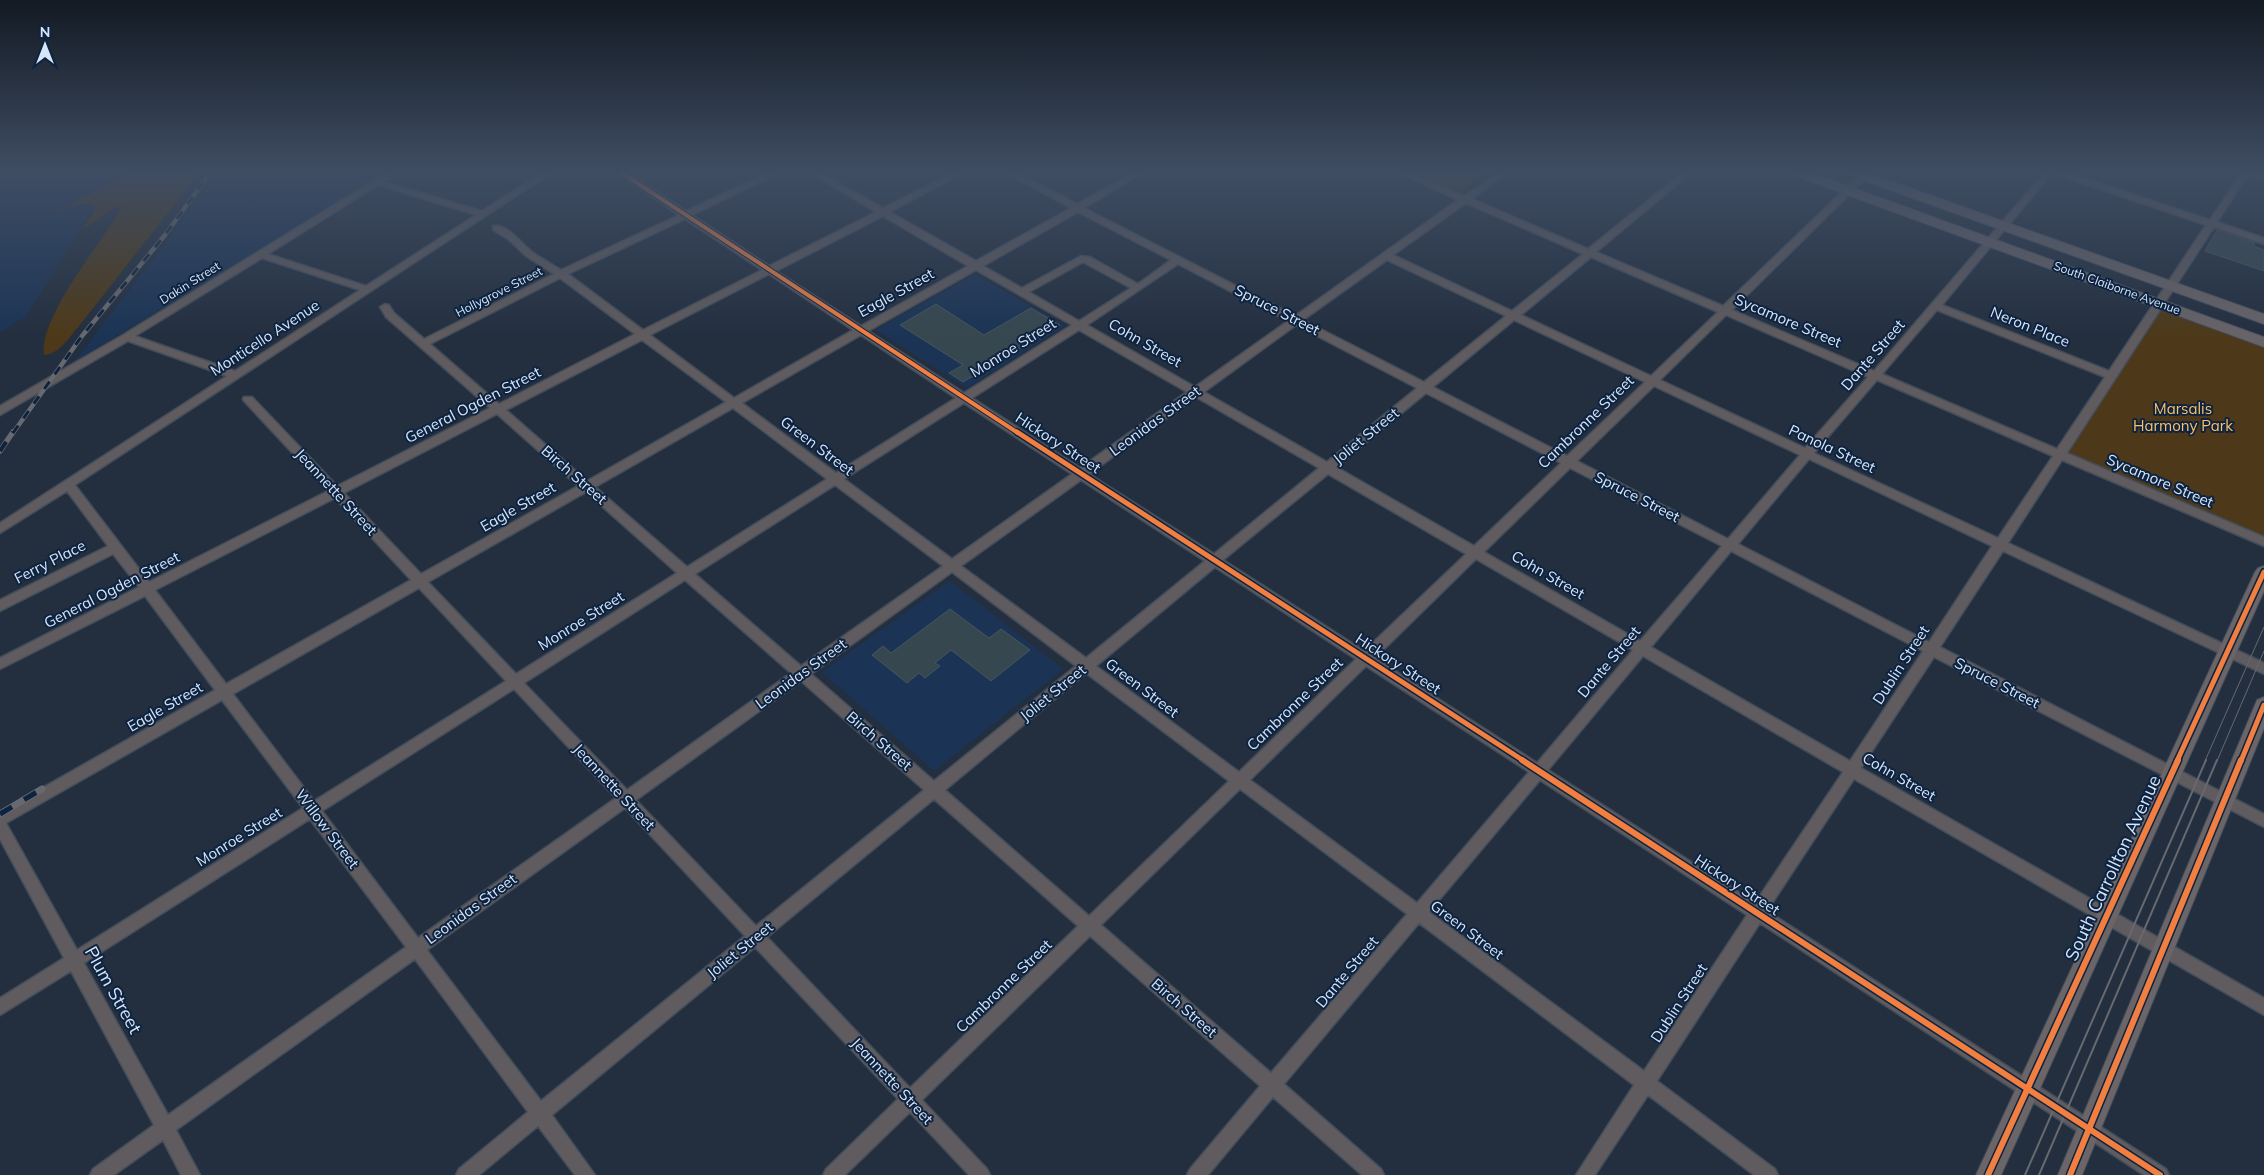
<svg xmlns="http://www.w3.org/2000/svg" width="2264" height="1175" font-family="Mulish,sans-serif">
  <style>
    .built { fill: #1b3455 }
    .green { fill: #4d3919 }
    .building { fill: #37474f; stroke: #45565e }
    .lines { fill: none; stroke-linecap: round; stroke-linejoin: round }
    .minor-casing { stroke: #424d5a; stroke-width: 3 }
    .secondary-casing { stroke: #424d5a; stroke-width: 2 }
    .primary-casing { stroke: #424d5a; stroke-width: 2 }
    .minor { fill: #5f5b5e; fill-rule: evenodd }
    .secondary { fill: #6b6568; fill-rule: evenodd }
    .primary { fill: #686368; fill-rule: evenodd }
    .tram-far1 { stroke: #676970; stroke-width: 1 }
    .tram { stroke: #676970; stroke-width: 2 }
    .rail-far2-casing { stroke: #676970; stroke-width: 4.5 }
    .rail-far1-casing { stroke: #676970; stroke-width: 5.5 }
    .rail-casing { stroke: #676970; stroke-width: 7 }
    .rail-far2 { stroke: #0d2340; stroke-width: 3; stroke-dasharray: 9; stroke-linecap: butt }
    .rail-far1 { stroke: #0d2340; stroke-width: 4; stroke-dasharray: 11; stroke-linecap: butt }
    .rail { stroke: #0d2340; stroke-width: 5; stroke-dasharray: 14; stroke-linecap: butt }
    .cycleway-far2-casing { stroke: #0d2340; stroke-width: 6 }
    .cycleway-far1-casing { stroke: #0d2340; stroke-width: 8 }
    .cycleway-casing { stroke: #0d2340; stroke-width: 9 }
    .cycleway-far2 { stroke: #f27e40; stroke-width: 4 }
    .cycleway-far1 { stroke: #f27e40; stroke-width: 5 }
    .cycleway { stroke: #f27e40; stroke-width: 6 }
    .labels { text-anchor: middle; stroke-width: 4; stroke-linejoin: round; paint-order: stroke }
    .far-street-label { font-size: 12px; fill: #d6e5f8; stroke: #0d2340 }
    .street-label { font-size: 15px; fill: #d6e5f8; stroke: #0d2340 }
    .park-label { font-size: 15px; fill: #fcc066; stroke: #0d2340 }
    .near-street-label { font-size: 18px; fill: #d6e5f8; stroke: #0d2340 }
  </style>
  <rect width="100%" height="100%" fill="#232f3f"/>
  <g class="built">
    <polygon points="0,173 130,173 76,204 93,209 25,317 0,332"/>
    <polygon points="217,173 385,173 75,361 169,239"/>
    <polygon points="975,274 1065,326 967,388 876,330"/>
    <polygon points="950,581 1063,669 934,771 822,672"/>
  </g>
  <g class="green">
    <path d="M 132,173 L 199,173 L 79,326 C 69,337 60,354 44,355 C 38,318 103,241 122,207 C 107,207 98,224 84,227 L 96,207 C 84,198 63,209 51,214 Z"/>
    <polygon points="1414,173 1487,173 1459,192"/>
    <polygon points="2160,303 2264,342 2264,542 2059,454"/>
  </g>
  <g class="building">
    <polygon points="2217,230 2255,243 2253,246 2264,250 2264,271 2205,251"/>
    <polygon points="936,304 984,335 1031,308 1060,325 963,382 949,373 963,365 900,325"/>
    <polygon points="950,609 989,638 1001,629 1030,650 991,681 951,650 935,663 940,666 925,678 919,673 907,683 872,655 883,646 891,653"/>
  </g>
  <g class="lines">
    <defs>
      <g id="minor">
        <path d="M 386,173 L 396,173 L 384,182 L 482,211 L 541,173 L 551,173 L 75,485 L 149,582 L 328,491 L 244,401 L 243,399 L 244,397 L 252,397 L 337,486 L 490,408 L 386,317 L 380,307 L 385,304 L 389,305 L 394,313 L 424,339 L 554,274 L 526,256 L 508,239 L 493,230 L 493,226 C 507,223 521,243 531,251 C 540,258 552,264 561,270 L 679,215 L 618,173 L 628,173 L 686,211 L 768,173 L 779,173 L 692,215 L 769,266 L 876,212 L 811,173 L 821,173 L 883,208 L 953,173 L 963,173 L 890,212 L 976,261 L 1071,208 L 1006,173 L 1016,173 L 1077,204 L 1133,173 L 1143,173 L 1084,208 L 1295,316 L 1458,200 L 1399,173 L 1410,173 L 1464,196 L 1497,173 L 1506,173 L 1472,199 L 1588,249 L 1682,173 L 1691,173 L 1596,252 L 1723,306 L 1862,173 L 1871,173 L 1732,310 L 1874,371 L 2044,173 L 2052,173 L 1942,305 L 2109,371 L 2206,225 L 2058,175 L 2057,173 L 2069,173 L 2210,220 L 2241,173 L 2249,173 L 2217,222 L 2264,238 L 2264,244 L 2214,227 L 2067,453 L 2264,537 L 2264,546 L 2062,460 L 2008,543 L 2264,663 L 2264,674 L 2003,551 L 1940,647 L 2264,814 L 2264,827 L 1934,657 L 1861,768 L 2264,998 L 2264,1015 L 1854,779 L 1767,911 L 2166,1169 L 2169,1175 L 2144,1175 L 1760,923 L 1657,1081 L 1775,1169 L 1778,1175 L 1754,1175 L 1648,1095 L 1595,1175 L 1576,1175 L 1634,1085 L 1419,923 L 1284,1084 L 1381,1169 L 1384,1175 L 1362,1175 L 1273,1097 L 1208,1175 L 1187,1175 L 1190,1169 L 1260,1086 L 1090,936 L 922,1100 L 987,1169 L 990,1175 L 969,1175 L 910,1112 L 845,1175 L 823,1175 L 826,1169 L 898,1099 L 755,947 L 552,1115 L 595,1175 L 575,1175 L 538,1126 L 479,1175 L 456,1175 L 459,1169 L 528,1112 L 415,959 L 176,1130 L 200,1175 L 181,1175 L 163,1140 L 114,1175 L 90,1175 L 93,1169 L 154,1125 L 71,971 L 0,1015 L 0,998 L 64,958 L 0,839 L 0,812 L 215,690 L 145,596 L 0,669 L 0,658 L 139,587 L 113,554 L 0,611 L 0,600 L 108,546 L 67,491 L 0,533 L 0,523 L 227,376 L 128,341 L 0,415 L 0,406 L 123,335 ZM 378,185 L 476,215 L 366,286 L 268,254 ZM 1466,203 L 1583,254 L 1512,311 L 1393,255 ZM 1078,212 L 1171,260 L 1138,284 L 1090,257 L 1081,256 L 1022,288 L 983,266 ZM 883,216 L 968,266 L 861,326 L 776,271 ZM 685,219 L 762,270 L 643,330 L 568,274 ZM 1591,257 L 1718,312 L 1651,376 L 1521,315 ZM 262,258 L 360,290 L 235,371 L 135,336 ZM 1387,260 L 1506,316 L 1424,382 L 1303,320 ZM 1083,262 L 1131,288 L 1079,321 L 1029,292 ZM 1178,264 L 1288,321 L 1195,387 L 1087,325 ZM 976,270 L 1072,325 L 964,393 L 868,331 ZM 769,274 L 853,330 L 734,398 L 650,335 ZM 560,278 L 635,334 L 499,404 L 430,344 ZM 1937,310 L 2105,377 L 2057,449 L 1882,374 ZM 1726,315 L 1868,377 L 1805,448 L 1660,380 ZM 1514,320 L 1645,382 L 1567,456 L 1433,387 ZM 1296,325 L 1417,388 L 1327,462 L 1204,392 ZM 1079,330 L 1187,392 L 1080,468 L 972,398 ZM 861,335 L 956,398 L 836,473 L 742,403 ZM 642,340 L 726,402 L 587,481 L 506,410 ZM 1877,380 L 2053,456 L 1998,538 L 1814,453 ZM 1654,386 L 1800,455 L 1728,539 L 1577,461 ZM 1426,393 L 1561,463 L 1474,546 L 1336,467 ZM 1196,397 L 1319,468 L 1214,554 L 1089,474 ZM 964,403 L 1072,474 L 952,559 L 844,479 ZM 733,408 L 827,479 L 687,567 L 595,487 ZM 497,414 L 578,486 L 421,574 L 344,493 ZM 1809,459 L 1992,546 L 1929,642 L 1738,544 ZM 1570,468 L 1722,546 L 1640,641 L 1484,552 ZM 1328,474 L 1466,554 L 1364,651 L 1223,560 ZM 1081,480 L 1205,561 L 1086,658 L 961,566 ZM 835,485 L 943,566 L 801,666 L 695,574 ZM 586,492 L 677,573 L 516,674 L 428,582 ZM 335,498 L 411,580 L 226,684 L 155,590 ZM 1731,551 L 1923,651 L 1850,761 L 1651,647 ZM 1476,559 L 1633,650 L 1537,763 L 1375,658 ZM 1215,567 L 1356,659 L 1239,772 L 1096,666 ZM 952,572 L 1076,666 L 934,781 L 811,674 ZM 685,580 L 791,673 L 627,790 L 524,683 ZM 419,588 L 506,681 L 314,801 L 233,694 ZM 1643,656 L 1843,772 L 1755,903 L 1548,770 ZM 1366,666 L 1529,772 L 1417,903 L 1250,780 ZM 1086,673 L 1229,781 L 1089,916 L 945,790 ZM 801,681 L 924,790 L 756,926 L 636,800 ZM 514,689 L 616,798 L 418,938 L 322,811 ZM 222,700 L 303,808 L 77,950 L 6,823 ZM 1540,780 L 1747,915 L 1644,1071 L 1429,912 ZM 1240,789 L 1407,914 L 1271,1073 L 1101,925 ZM 934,799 L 1078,926 L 910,1088 L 767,937 ZM 625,808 L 745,936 L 541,1101 L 427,950 ZM 310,819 L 406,947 L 168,1115 L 84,963 Z"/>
        <polygon points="2251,173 2264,173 2264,179 2252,175"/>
      </g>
      <g id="secondary">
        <polygon points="2264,566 2264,591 2001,1175 1976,1175 2255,572 2258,568"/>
        <polygon points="2264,697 2264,728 2082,1175 2058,1175 2255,705 2257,700"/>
      </g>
      <g id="primary">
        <polygon points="1793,173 1812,173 2264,337 2264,347 1795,176"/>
        <polygon points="1849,173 1868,173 2264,314 2264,324 1851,176"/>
      </g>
    </defs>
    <use href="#minor" class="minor-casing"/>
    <use href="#secondary" class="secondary-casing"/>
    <use href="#primary" class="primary-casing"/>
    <use href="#minor" class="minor"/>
    <use href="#secondary" class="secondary"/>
    <use href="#primary" class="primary"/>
    <g class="tram-far1">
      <polyline points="2205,761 2264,627"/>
      <polyline points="2217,761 2264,651"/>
    </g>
    <g class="tram">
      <polyline points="2025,1175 2206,760"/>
      <polyline points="2039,1175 2217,760"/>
    </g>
    <defs>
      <polyline id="rail-far2" points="13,433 82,336 165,235 210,173"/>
      <polyline id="rail-far1" points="0,451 13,432"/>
      <polyline id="rail" points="0,814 42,789"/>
    </defs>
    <use href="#rail-far2" class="rail-far2-casing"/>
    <use href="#rail-far1" class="rail-far1-casing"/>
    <use href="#rail" class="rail-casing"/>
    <use href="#rail-far2" class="rail-far2"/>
    <use href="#rail-far1" class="rail-far1"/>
    <use href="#rail" class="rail"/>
    <defs>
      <polyline id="cycleway-far2" points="622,173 1018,433"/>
      <g id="cycleway-far1">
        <polyline points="1017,432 1524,761"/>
        <polyline points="2177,761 2264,572"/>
        <polyline points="2241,761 2264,705"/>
      </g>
      <g id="cycleway">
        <polyline points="1522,760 2160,1175"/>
        <polyline points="1988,1175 2178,760"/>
        <polyline points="2070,1175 2241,760"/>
      </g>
    </defs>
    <use href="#cycleway-far2" class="cycleway-far2-casing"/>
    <use href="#cycleway-far1" class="cycleway-far1-casing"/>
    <use href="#cycleway" class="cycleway-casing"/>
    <use href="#cycleway-far2" class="cycleway-far2"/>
    <use href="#cycleway-far1" class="cycleway-far1"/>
    <use href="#cycleway" class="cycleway"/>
  </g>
  <linearGradient id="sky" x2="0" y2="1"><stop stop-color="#131a23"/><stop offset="0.51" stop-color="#3f4d63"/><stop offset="1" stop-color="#3f4d63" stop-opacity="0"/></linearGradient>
  <rect width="2264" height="337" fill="url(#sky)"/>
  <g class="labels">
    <g class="far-street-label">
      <text transform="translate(190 283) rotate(-32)" y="4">Dakin Street</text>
      <text transform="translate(2117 288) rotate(20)" y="4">South Claiborne Avenue</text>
      <text transform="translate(499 292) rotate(-27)" y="4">Hollygrove Street</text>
    </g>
    <g class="street-label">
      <text transform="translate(896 293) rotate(-29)" y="5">Eagle Street</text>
      <text transform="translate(1277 310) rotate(27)" y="5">Spruce Street</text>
      <text transform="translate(1788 321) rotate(23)" y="5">Sycamore Street</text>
      <text transform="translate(2030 327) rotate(22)" y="5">Neron Place</text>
      <text transform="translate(265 338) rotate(-33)" y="5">Monticello Avenue</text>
      <text transform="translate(1145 343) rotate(30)" y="5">Cohn Street</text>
      <text transform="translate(1013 348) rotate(-32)" y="5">Monroe Street</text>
      <text transform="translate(1873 355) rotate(-49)" y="5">Dante Street</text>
      <text transform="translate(473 405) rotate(-27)" y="5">General Ogden Street</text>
      <text transform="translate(1155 421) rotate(-36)" y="5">Leonidas Street</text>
      <text transform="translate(1586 422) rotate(-44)" y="5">Cambronne Street</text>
      <text transform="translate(1366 436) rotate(-39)" y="5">Joliet Street</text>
      <text transform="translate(1058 443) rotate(33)" y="5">Hickory Street</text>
      <text transform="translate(817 446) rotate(37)" y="5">Green Street</text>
      <text transform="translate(1832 449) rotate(25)" y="5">Panola Street</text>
      <text transform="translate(574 475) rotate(41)" y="5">Birch Street</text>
      <text transform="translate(2160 481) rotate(23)" y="5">Sycamore Street</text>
      <text transform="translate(336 492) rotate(47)" y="5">Jeannette Street</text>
      <text transform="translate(1637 497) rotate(27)" y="5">Spruce Street</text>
      <text transform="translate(518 507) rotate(-30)" y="5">Eagle Street</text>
      <text transform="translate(50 562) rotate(-27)" y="5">Ferry Place</text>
      <text transform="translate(1548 575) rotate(30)" y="5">Cohn Street</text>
      <text transform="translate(112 590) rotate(-27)" y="5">General Ogden Street</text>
      <text transform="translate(581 621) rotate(-32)" y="5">Monroe Street</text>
      <text transform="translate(1609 662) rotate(-50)" y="5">Dante Street</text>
      <text transform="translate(1398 664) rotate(33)" y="5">Hickory Street</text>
      <text transform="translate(1901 665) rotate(-57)" y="5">Dublin Street</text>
      <text transform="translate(801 674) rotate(-36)" y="5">Leonidas Street</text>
      <text transform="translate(1997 683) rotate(27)" y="5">Spruce Street</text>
      <text transform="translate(1142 688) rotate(37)" y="5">Green Street</text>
      <text transform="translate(1053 693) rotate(-39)" y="5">Joliet Street</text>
      <text transform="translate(1295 704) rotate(-44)" y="5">Cambronne Street</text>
      <text transform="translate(165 707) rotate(-30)" y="5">Eagle Street</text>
      <text transform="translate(879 741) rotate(41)" y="5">Birch Street</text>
      <text transform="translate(1899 777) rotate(30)" y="5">Cohn Street</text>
      <text transform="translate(614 787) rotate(47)" y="5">Jeannette Street</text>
      <text transform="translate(327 829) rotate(53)" y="5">Willow Street</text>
      <text transform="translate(239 837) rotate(-32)" y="5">Monroe Street</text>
      <text transform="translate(1737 885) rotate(33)" y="5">Hickory Street</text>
      <text transform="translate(471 909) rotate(-36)" y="5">Leonidas Street</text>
      <text transform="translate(1467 930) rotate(37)" y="5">Green Street</text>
      <text transform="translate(740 950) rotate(-39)" y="5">Joliet Street</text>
      <text transform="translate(1347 972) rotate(-50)" y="5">Dante Street</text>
      <text transform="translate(1004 986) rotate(-44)" y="5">Cambronne Street</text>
      <text transform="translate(1679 1003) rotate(-57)" y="5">Dublin Street</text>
      <text transform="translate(1184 1008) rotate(41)" y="5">Birch Street</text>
      <text transform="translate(892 1081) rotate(47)" y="5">Jeannette Street</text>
    </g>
    <g class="park-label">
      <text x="2183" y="414">Marsalis<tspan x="2183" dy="17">Harmony Park</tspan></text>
    </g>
    <g class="near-street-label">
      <text transform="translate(2113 868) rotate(-65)" y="6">South Carrollton Avenue</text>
      <text transform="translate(113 990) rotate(61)" y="6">Plum Street</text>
    </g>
  </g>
  <g transform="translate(45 45)" stroke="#0d2340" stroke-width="4" paint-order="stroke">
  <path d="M0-4L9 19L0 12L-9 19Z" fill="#d6e5f8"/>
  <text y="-8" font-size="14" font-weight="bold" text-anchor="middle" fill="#d6e5f8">N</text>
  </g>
</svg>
